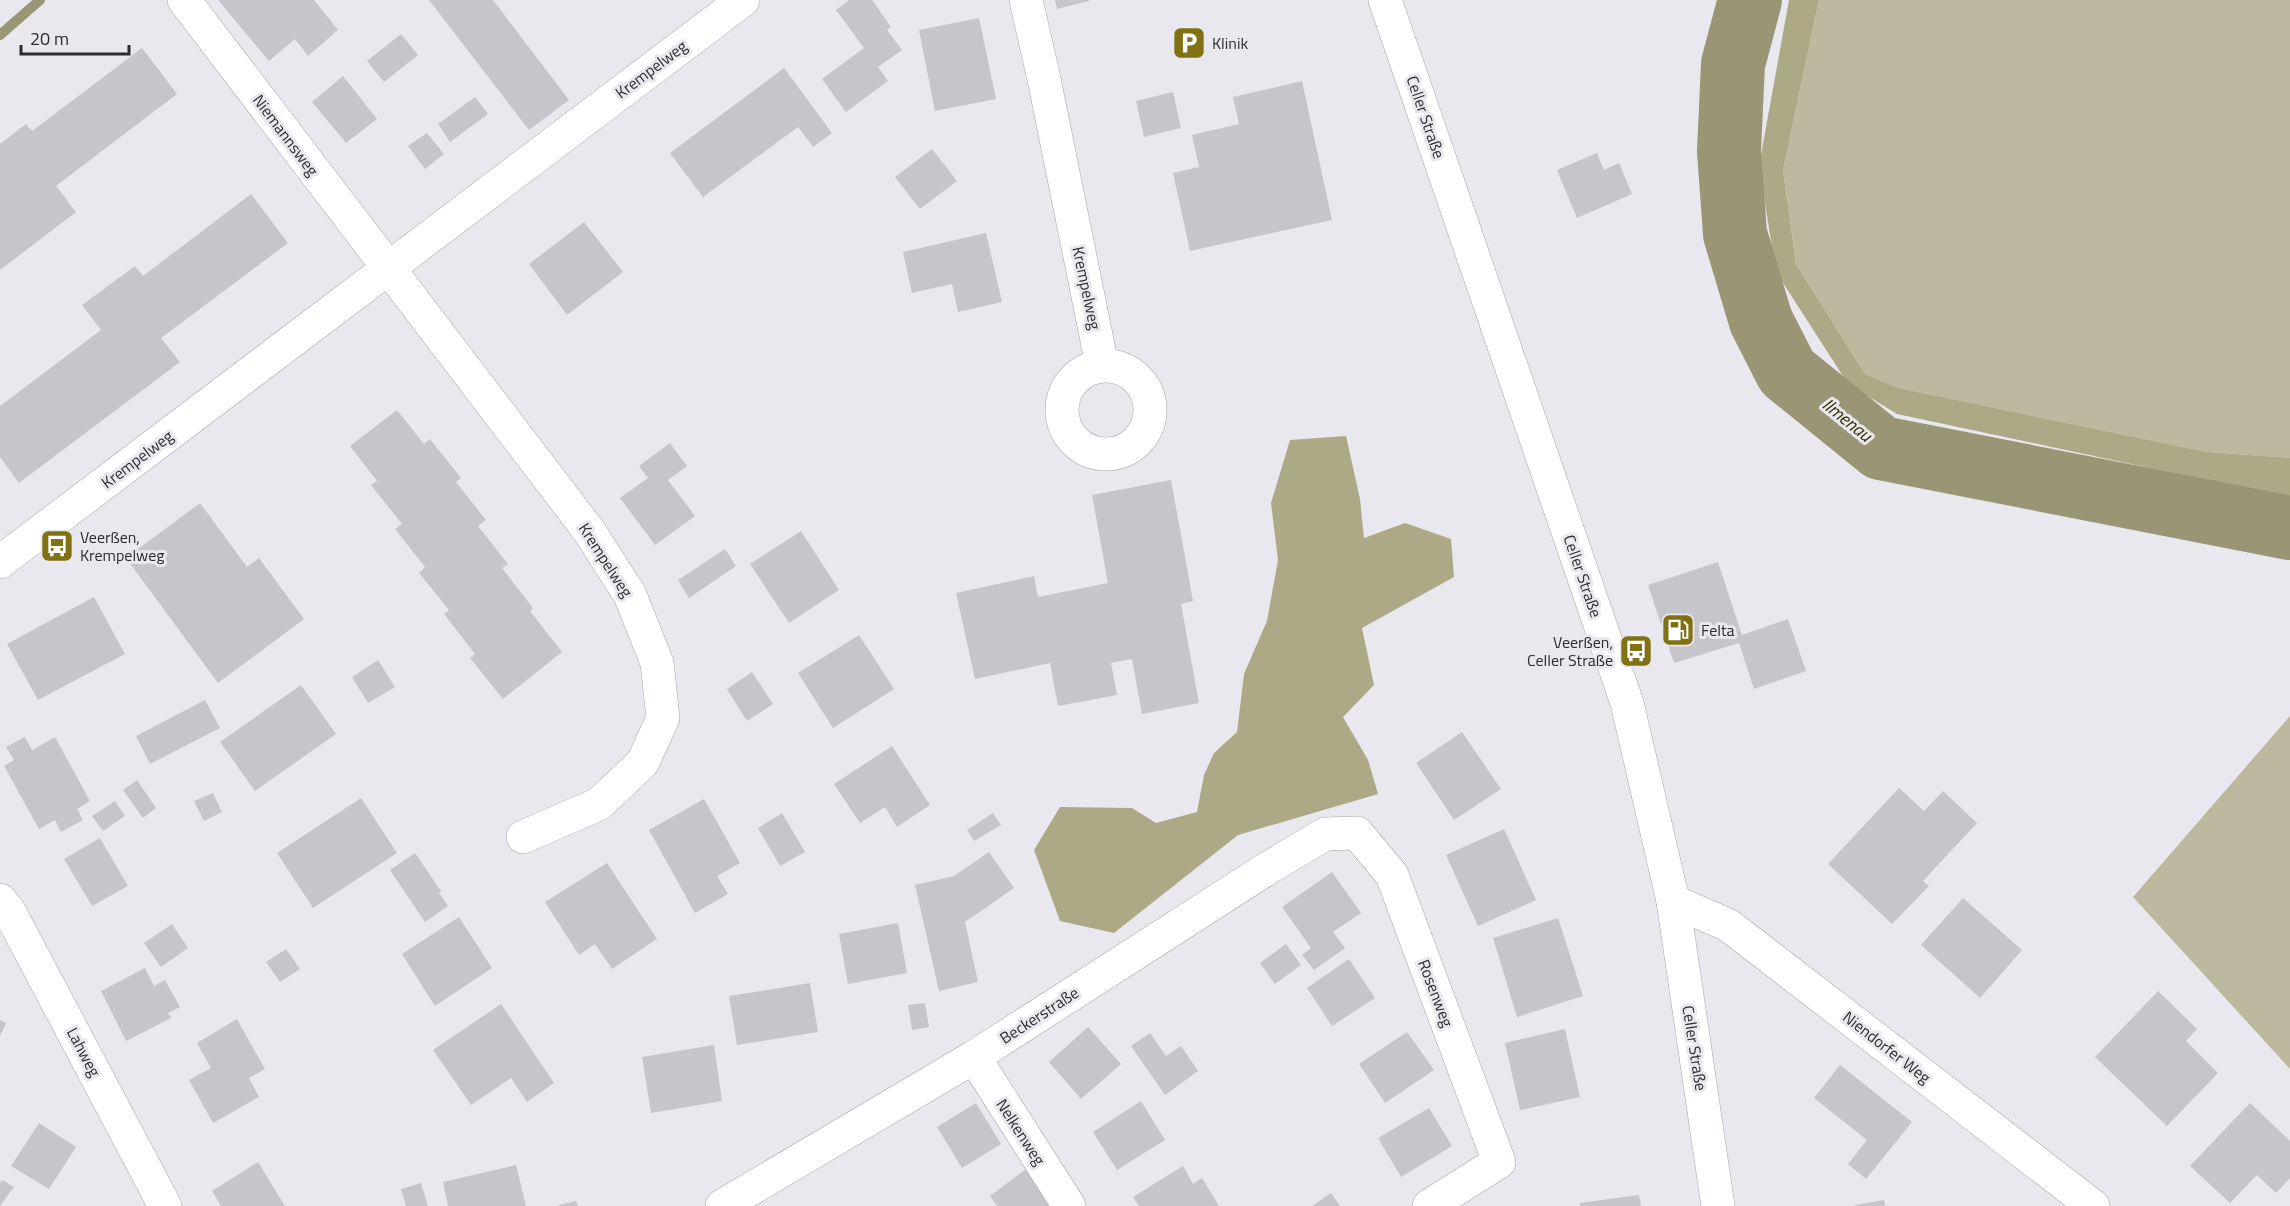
<svg xmlns="http://www.w3.org/2000/svg" width="2290" height="1206" font-family="'Titillium Web',sans-serif">
  <style>
    .green { fill: #bcb99f }
    .forest { fill: #ada886 }
    .lines { fill: none; stroke-linecap: round; stroke-linejoin: round }
    .stream { stroke: #9a9574; stroke-width: 10 }
    .river { stroke: #9a9574; stroke-width: 64 }
    .building { fill: #c6c5cb }
    .minor-casing { stroke: #a6a5ab; stroke-width: 34 }
    .minor { stroke: #fff; stroke-width: 33 }
    .labels { text-anchor: middle; stroke-width: 6; stroke-linejoin: round; paint-order: stroke }
    .poi-label { font-size: 16px; fill: #2d2c2e; stroke: #e9e8ee; text-anchor: start }
    .street-label { font-size: 16px; fill: #2d2c2e; stroke: #e9e8ee }
    .water-label { font-size: 18px; font-style: italic; fill: #342d00; stroke: #e9e8ee }
  </style>
  <rect width="100%" height="100%" fill="#e9e8ee"/>
  <g class="green">
    <polygon points="1819,0 2290,0 2290,458 2207,452 1899,388 1865,374 1796,264 1783,170"/>
    <polygon points="2290,716 2290,1069 2133,897"/>
  </g>
  <g class="forest">
    <polygon points="1789,0 1819,0 1783,170 1796,264 1865,374 1899,388 2207,452 2290,458 2290,498 1897,414 1848,384 1776,272 1759,166"/>
    <polygon points="1346,436 1360,499 1364,538 1405,523 1451,539 1454,577 1362,628 1374,685 1343,717 1368,760 1378,794 1238,835 1114,933 1060,921 1034,850 1060,807 1132,808 1156,823 1197,812 1204,775 1214,753 1237,732 1244,674 1267,621 1278,560 1271,503 1290,440"/>
  </g>
  <g class="lines">
    <polyline class="stream" points="0,35 40,0"/>
    <polyline class="river" points="1750,0 1733,64 1729,151 1735,234 1761,321 1787,372 1881,448 2290,528"/>
  </g>
  <g class="building">
    <polygon points="218,0 314,0 338,30 308,56 295,39 269,61"/>
    <polygon points="429,0 493,0 569,100 529,130"/>
    <polygon points="849,0 872,0 891,27 887,30 902,50 878,67 888,81 846,112 822,79 864,48 836,10"/>
    <polygon points="1055,0 1089,0 1089,1 1057,9"/>
    <polygon points="979,18 996,99 935,111 919,30"/>
    <polygon points="401,34 418,55 384,82 367,61"/>
    <polygon points="142,48 177,94 56,186 76,212 0,270 0,144 26,124 32,131"/>
    <polygon points="784,68 832,133 813,147 798,127 703,197 670,153"/>
    <polygon points="343,76 377,119 346,143 312,102"/>
    <polygon points="1302,81 1332,220 1190,251 1173,173 1199,167 1192,135 1239,124 1233,97"/>
    <polygon points="1173,92 1181,128 1144,137 1136,101"/>
    <polygon points="475,97 488,114 450,142 438,124"/>
    <polygon points="427,133 444,154 425,169 408,146"/>
    <polygon points="932,149 957,181 920,209 895,177"/>
    <polygon points="1597,153 1604,170 1619,163 1632,194 1577,218 1557,170"/>
    <polygon points="251,194 288,243 161,338 180,362 19,483 0,457 0,406 101,330 82,305 135,266 143,276"/>
    <polygon points="584,222 623,272 567,315 529,264"/>
    <polygon points="986,233 1002,302 958,312 952,284 912,293 903,252"/>
    <polygon points="397,410 424,444 430,439 461,478 456,482 486,520 478,526 508,564 502,568 533,608 530,611 562,652 503,699 470,658 475,654 444,614 449,610 419,573 425,567 395,529 402,524 371,485 377,481 350,446"/>
    <polygon points="670,443 687,466 668,480 695,516 655,545 620,498 648,478 639,466"/>
    <polygon points="1171,480 1193,601 1181,604 1199,703 1142,714 1132,659 1111,663 1117,695 1058,706 1050,663 975,679 956,593 1034,576 1038,597 1108,583 1092,495"/>
    <polygon points="200,503 247,567 259,558 304,619 218,683 126,558"/>
    <polygon points="801,531 839,590 789,623 750,564"/>
    <polygon points="725,549 736,566 689,598 678,580"/>
    <polygon points="1718,562 1742,635 1788,619 1806,671 1754,689 1739,643 1674,663 1648,585"/>
    <polygon points="94,597 125,654 38,700 7,644"/>
    <polygon points="859,635 894,689 833,728 798,673"/>
    <polygon points="378,660 395,687 368,703 352,677"/>
    <polygon points="752,672 773,704 747,721 727,689"/>
    <polygon points="301,685 336,734 255,791 220,742"/>
    <polygon points="205,700 220,728 150,764 136,736"/>
    <polygon points="1462,732 1501,789 1454,820 1416,763"/>
    <polygon points="25,737 32,750 55,737 90,801 77,809 83,820 61,832 55,820 39,829 4,766 14,760 6,747"/>
    <polygon points="892,746 930,805 897,827 885,807 860,823 834,784"/>
    <polygon points="137,780 156,808 143,818 123,790"/>
    <polygon points="1899,788 1924,811 1943,791 1977,823 1923,881 1929,886 1892,924 1828,864"/>
    <polygon points="213,793 222,812 204,821 194,801"/>
    <polygon points="361,798 397,853 313,908 277,853"/>
    <polygon points="704,799 740,863 717,876 728,894 695,913 649,830"/>
    <polygon points="115,801 125,816 103,831 92,816"/>
    <polygon points="782,813 805,852 780,866 758,828"/>
    <polygon points="993,813 1001,825 974,841 967,830"/>
    <polygon points="1504,829 1536,900 1478,926 1446,855"/>
    <polygon points="100,838 128,886 92,906 64,859"/>
    <polygon points="989,852 1014,888 965,922 978,982 939,991 915,885 954,876"/>
    <polygon points="415,853 441,891 439,893 448,906 425,922 390,870"/>
    <polygon points="607,863 657,939 612,969 595,944 579,955 545,902"/>
    <polygon points="1332,872 1361,913 1333,932 1345,948 1314,970 1302,955 1311,948 1282,907"/>
    <polygon points="1963,898 2022,950 1980,998 1921,945"/>
    <polygon points="459,917 492,968 435,1006 402,954"/>
    <polygon points="1558,918 1583,996 1517,1017 1493,938"/>
    <polygon points="898,923 907,973 848,984 839,934"/>
    <polygon points="172,924 188,948 161,967 144,943"/>
    <polygon points="1286,944 1301,965 1275,984 1260,963"/>
    <polygon points="286,949 300,969 280,982 266,962"/>
    <polygon points="1349,959 1375,998 1332,1026 1307,988"/>
    <polygon points="145,968 154,986 165,980 180,1007 168,1013 171,1018 126,1041 101,991"/>
    <polygon points="810,983 818,1032 737,1045 729,996"/>
    <polygon points="2158,991 2197,1029 2186,1041 2218,1073 2167,1126 2095,1057"/>
    <polygon points="925,1003 929,1027 912,1030 908,1005"/>
    <polygon points="501,1004 554,1083 527,1102 511,1078 471,1105 433,1050"/>
    <polygon points="237,1019 265,1069 249,1078 259,1097 213,1123 189,1080 211,1068 197,1043"/>
    <polygon points="0,1020 6,1023 0,1036"/>
    <polygon points="1088,1027 1121,1064 1081,1099 1049,1062"/>
    <polygon points="1565,1029 1580,1097 1520,1110 1505,1043"/>
    <polygon points="1407,1032 1434,1070 1385,1103 1359,1064"/>
    <polygon points="1150,1033 1166,1056 1181,1046 1198,1071 1165,1095 1131,1046"/>
    <polygon points="714,1045 722,1101 651,1113 642,1057"/>
    <polygon points="1840,1065 1912,1122 1866,1179 1848,1164 1867,1140 1814,1098"/>
    <polygon points="1141,1101 1165,1140 1117,1170 1093,1132"/>
    <polygon points="976,1103 1001,1144 962,1168 937,1127"/>
    <polygon points="2250,1103 2290,1141 2290,1178 2276,1193 2257,1175 2230,1203 2190,1166"/>
    <polygon points="1429,1108 1452,1146 1401,1177 1378,1138"/>
    <polygon points="39,1123 76,1147 49,1189 11,1166"/>
    <polygon points="258,1162 285,1206 221,1206 212,1191"/>
    <polygon points="516,1165 526,1206 448,1206 443,1182"/>
    <polygon points="1030,1166 1056,1206 997,1206 990,1196"/>
    <polygon points="1183,1166 1193,1184 1202,1178 1219,1206 1139,1206 1133,1197"/>
    <polygon points="2,1180 14,1187 0,1206 0,1183"/>
    <polygon points="421,1183 428,1206 406,1206 401,1189"/>
    <polygon points="1331,1193 1340,1206 1312,1206"/>
    <polygon points="1639,1195 1641,1206 1580,1206 1580,1203"/>
    <polygon points="1884,1200 1885,1206 1855,1206 1855,1205"/>
    <polygon points="576,1201 578,1206 559,1206 559,1205"/>
  </g>
  <g class="lines">
    <defs>
      <g id="minor">
        <polyline points="184,0 589,531 630,595 657,663 663,718 643,762 599,804 523,837"/>
        <polyline points="1026,0 1044,79 1102,365"/>
        <polyline points="1385,0 1627,703 1673,901 1718,1206"/>
        <circle cx="1106" cy="410" r="44"/>
        <polyline points="0,562 743,0"/>
        <polyline points="0,900 9,911 165,1206"/>
        <polyline points="1673,901 1728,925 2093,1206"/>
        <polyline points="974,1057 1069,1206"/>
        <polyline points="722,1206 974,1057 1268,868 1325,834 1357,833 1392,875 1499,1162 1429,1206"/>
      </g>
    </defs>
    <use href="#minor" class="minor-casing"/>
    <use href="#minor" class="minor"/>
  </g>
  <defs>
    <symbol id="parking-square" viewBox="-11 -11 22 22"><rect x="-9" y="-9" width="18" height="18" rx="4" fill="#807213" stroke="#e9e8ee"/><path d="M-3.5-5.5H1a3.5 3.5 0 0 1 0 7H-1V5.5H-3.5ZM-1-3.4V-.6H.8a1.4 1.4 0 0 0 0-2.8Z" fill="#fff"/></symbol>
    <symbol id="bus-square" viewBox="-11 -11 22 22"><rect x="-9" y="-9" width="18" height="18" rx="4" fill="#807213" stroke="#e9e8ee"/><path d="M-5-6H5V4H4V6H2V4H-2V6H-4V4H-5ZM-3.5-4V0h7V-4ZM-3.5 1.2v1.5H-2V1.2ZM2 1.2v1.5H3.5V1.2Z" fill="#fff"/></symbol>
    <symbol id="fuel-square" viewBox="-11 -11 22 22"><rect x="-9" y="-9" width="18" height="18" rx="4" fill="#807213" stroke="#e9e8ee"/><path d="M-5.5-6h7V0h2V4h1.3V-2.5L3-4.5l.8-.8L6-3V5H2.5V1h-1V6h-7ZM-4.2-4.7v3.2H.2V-4.7Z" fill="#fff"/></symbol>
  </defs>
  <g fill-rule="evenodd">
    <use href="#parking-square" x="1170" y="24" width="38" height="38"/>
    <use href="#bus-square" x="38" y="527" width="38" height="38"/>
    <use href="#fuel-square" x="1659" y="611" width="38" height="38"/>
    <use href="#bus-square" x="1617" y="632" width="38" height="38"/>
  </g>
  <g class="labels">
    <g class="poi-label">
      <text x="1212" y="49">Klinik</text>
      <text x="80" y="543">Veerßen,<tspan x="80" dy="18">Krempelweg</tspan></text>
      <text x="1701" y="636">Felta</text>
      <text x="1613" y="648" text-anchor="end">Veerßen,<tspan x="1613" dy="18">Celler Straße</tspan></text>
    </g>
    <g class="street-label">
      <text transform="translate(651 69) rotate(-37)" y="6">Krempelweg</text>
      <text transform="translate(1426 117) rotate(71)" y="6">Celler Straße</text>
      <text transform="translate(286 135) rotate(53)" y="6">Niemannsweg</text>
      <text transform="translate(1087 288) rotate(78)" y="6">Krempelweg</text>
      <text transform="translate(137 459) rotate(-37)" y="6">Krempelweg</text>
      <text transform="translate(606 560) rotate(57)" y="6">Krempelweg</text>
      <text transform="translate(1583 576) rotate(71)" y="6">Celler Straße</text>
      <text transform="translate(1436 993) rotate(69)" y="6">Rosenweg</text>
      <text transform="translate(1039 1015) rotate(-33)" y="6">Beckerstraße</text>
      <text transform="translate(1887 1047) rotate(38)" y="6">Niendorfer Weg</text>
      <text transform="translate(1695 1048) rotate(81)" y="6">Celler Straße</text>
      <text transform="translate(84 1052) rotate(62)" y="6">Lahweg</text>
      <text transform="translate(1021 1132) rotate(57)" y="6">Nelkenweg</text>
    </g>
    <g class="water-label">
      <text transform="translate(1847 420) rotate(39)" y="6">Ilmenau</text>
    </g>
  </g>
  <path d="M21 45v9h108v-9" fill="none" stroke="#2d2c2e" stroke-width="3"/>
  <text x="30" y="45" font-size="18" fill="#2d2c2e" stroke="#e9e8ee" stroke-width="4.5" paint-order="stroke">20 m</text>
</svg>
